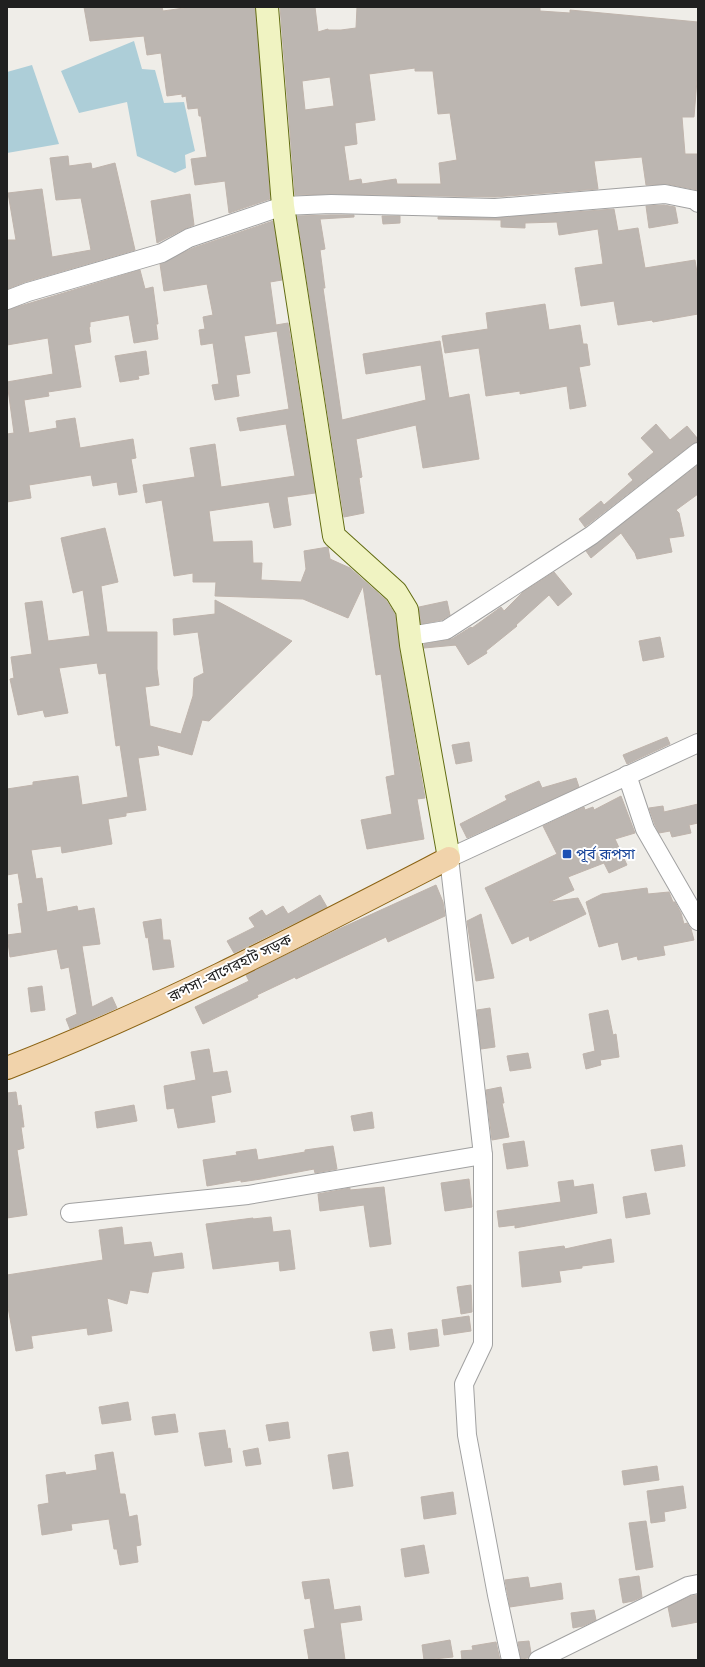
<svg xmlns="http://www.w3.org/2000/svg" width="705" height="1667" font-family="'Space Grotesk','Noto Sans Bengali',sans-serif">
  <style>
    .water { fill: #adced8 }
    .building { fill: #bcb6b1; stroke: #bfb4ac; fill-rule: evenodd }
    .lines { fill: none; stroke-linecap: round; stroke-linejoin: round }
    .minor-casing { stroke: #a1a1a1; stroke-width: 20 }
    .secondary-casing { stroke: #626c12; stroke-width: 24 }
    .primary-casing { stroke: #8a6212; stroke-width: 24 }
    .minor { stroke: #fff; stroke-width: 18 }
    .secondary { stroke: #f0f3c2; stroke-width: 22 }
    .primary { stroke: #f1d3ab; stroke-width: 22 }
    .transit-dot { fill: #1a4fb4; stroke: #fff; stroke-width: 1.5 }
    .labels { text-anchor: middle; stroke-width: 4; stroke-linejoin: round; paint-order: stroke }
    .transit-label { font-size: 15px; fill: #164399; stroke: #fff; text-anchor: start }
    .street-label { font-size: 15px; fill: #202020; stroke: #fff }
  </style>
  <rect width="100%" height="100%" fill="#efede8"/>
  <g class="water">
    <polygon points="134,41 142,69 155,70 164,103 184,102 195,151 185,155 186,168 175,173 137,156 127,102 79,113 61,71"/>
    <polygon points="32,65 59,144 7,153 7,72"/>
  </g>
  <g class="building">
    <polygon points="84,7 162,7 163,11 191,7 255,7 270,199 229,213 225,181 195,185 191,159 207,157 201,116 199,116 198,108 188,109 186,96 182,97 182,94 167,96 161,53 147,55 144,36 90,41"/>
    <path d="M 280,7 L 315,7 L 318,32 L 328,29 L 328,30 L 341,30 L 356,28 L 357,7 L 540,7 L 540,11 L 570,13 L 570,10 L 698,22 L 698,68 L 694,117 L 682,117 L 685,154 L 698,154 L 698,190 L 667,184 L 646,185 L 642,157 L 594,161 L 598,189 L 495,197 L 331,194 L 295,195 ZM 415,68 L 415,71 L 433,71 L 438,114 L 450,113 L 457,160 L 439,163 L 441,184 L 397,184 L 396,179 L 362,184 L 361,179 L 349,181 L 344,146 L 357,144 L 355,123 L 375,120 L 369,74 ZM 330,77 L 334,106 L 305,110 L 302,81 Z"/>
    <polygon points="68,156 69,166 91,163 92,169 115,163 135,250 25,282 7,289 7,240 16,240 8,193 42,189 52,257 91,250 81,198 56,200 50,158"/>
    <polygon points="190,194 194,225 184,229 157,243 151,201"/>
    <polygon points="664,205 675,207 678,223 649,228 646,206"/>
    <polygon points="614,209 618,231 638,228 645,268 695,260 698,279 698,314 653,322 652,320 618,325 614,301 581,306 575,268 603,264 598,229 559,235 557,222 525,223 525,228 501,227 501,220 438,219 438,217 496,218"/>
    <polygon points="331,215 354,215 354,217 320,219 325,249 320,250 325,288 323,288 342,420 426,400 421,365 366,374 363,354 440,341 449,398 469,394 479,459 423,468 416,425 356,439 362,477 359,478 364,513 344,517 297,216"/>
    <polygon points="382,216 400,216 400,223 383,224"/>
    <polygon points="273,221 282,280 270,282 276,325 288,323 315,493 287,497 291,525 274,528 269,502 209,511 213,542 252,541 253,563 262,563 261,580 301,582 306,569 304,551 328,547 330,559 350,568 386,600 395,614 399,647 425,798 417,799 424,839 367,849 361,820 392,814 386,777 395,775 381,674 376,675 363,586 348,618 303,599 215,596 216,582 193,582 193,573 174,576 162,500 146,503 143,485 195,477 190,448 215,444 221,487 295,476 286,424 240,431 237,418 289,409 277,331 244,336 250,373 236,375 239,396 215,400 212,385 219,384 213,343 201,345 199,330 205,329 203,317 213,315 207,284 164,291 160,264 193,248"/>
    <polygon points="140,270 145,289 153,287 158,324 156,324 158,339 134,343 129,315 90,322 90,327 89,327 91,342 74,345 81,387 48,392 49,396 24,400 29,433 57,428 56,421 75,418 80,448 133,439 136,458 131,459 137,492 119,495 117,482 93,486 91,475 29,485 31,498 7,502 7,434 14,433 7,382 53,374 48,338 7,345 7,310"/>
    <polygon points="545,304 549,330 580,325 583,344 587,344 590,365 579,367 586,406 570,409 567,386 520,394 520,391 486,396 479,348 445,353 442,336 488,329 486,313"/>
    <polygon points="146,351 149,374 138,376 139,379 120,382 115,356"/>
    <polygon points="656,424 670,440 687,426 698,439 698,442 692,444 585,527 579,519 601,501 604,505 633,480 628,474 654,452 641,438"/>
    <polygon points="698,465 698,494 676,510 679,513 684,536 669,538 672,552 637,559 635,553 621,533 591,558 586,551"/>
    <polygon points="105,528 118,582 101,586 107,632 157,632 157,669 159,685 145,687 150,726 181,734 193,696 194,678 204,673 198,632 174,635 173,619 215,614 215,600 292,641 209,721 202,720 192,755 157,745 159,755 138,758 146,810 126,813 126,816 108,819 112,844 62,853 61,846 31,850 36,879 42,878 47,912 77,906 78,911 94,908 100,944 82,946 92,1007 112,997 117,1008 70,1029 66,1019 77,1014 69,967 61,969 57,949 10,957 7,935 22,933 18,904 23,903 18,873 7,875 7,789 33,785 33,782 78,776 82,805 128,797 120,745 116,746 106,673 99,674 97,663 59,668 68,713 45,717 43,710 18,715 10,679 14,678 11,657 32,654 25,603 42,601 48,641 90,636 83,590 73,593 61,538"/>
    <polygon points="554,572 572,594 558,606 549,595 516,625 517,626 486,651 487,653 468,665 455,644 456,645 424,648 424,644 452,639 471,627 472,628 501,607 504,611 523,592"/>
    <polygon points="447,601 450,615 442,620 421,624 419,607"/>
    <polygon points="660,637 664,657 643,661 639,641"/>
    <polygon points="667,737 670,744 627,764 623,755"/>
    <polygon points="469,742 472,761 456,764 452,745"/>
    <polygon points="576,778 579,787 467,838 460,824 507,800 505,796 539,781 542,788"/>
    <polygon points="621,796 635,833 615,839 627,865 609,873 604,863 568,877 574,890 549,902 578,898 586,914 530,941 529,936 512,944 485,888 557,854 543,826 584,807 585,810 593,807 594,810"/>
    <polygon points="698,804 698,823 689,825 691,833 672,837 670,831 659,833 655,825 649,808 663,806 664,812"/>
    <polygon points="436,885 443,902 445,916 388,942 386,937 296,979 295,977 257,995 258,997 203,1024 195,1007 249,981 246,975 339,929"/>
    <polygon points="647,888 648,894 669,892 673,902 675,902 681,913 684,924 687,923 691,929 694,940 663,946 665,955 638,960 637,956 622,960 618,942 599,947 586,902 602,894"/>
    <polygon points="320,895 327,907 234,953 227,941 255,927 249,918 262,910 266,916 283,906 288,914"/>
    <polygon points="481,914 494,978 476,981 467,921"/>
    <polygon points="161,919 163,940 170,940 174,967 153,970 148,937 146,938 143,922"/>
    <polygon points="42,986 45,1010 31,1012 28,988"/>
    <polygon points="490,1008 495,1047 481,1049 477,1010"/>
    <polygon points="608,1010 613,1035 616,1034 619,1057 600,1060 601,1065 586,1069 583,1054 595,1051 589,1014"/>
    <polygon points="209,1049 213,1073 227,1071 231,1092 211,1096 215,1122 178,1128 174,1108 167,1109 164,1086 196,1080 191,1052"/>
    <polygon points="528,1053 531,1068 510,1071 507,1056"/>
    <polygon points="501,1087 504,1103 502,1103 509,1137 492,1140 486,1090"/>
    <polygon points="16,1092 18,1106 21,1105 24,1127 21,1127 24,1148 17,1150 27,1215 7,1218 7,1093"/>
    <polygon points="134,1105 137,1121 97,1128 95,1112"/>
    <polygon points="372,1112 374,1128 354,1131 351,1116"/>
    <polygon points="524,1141 528,1166 507,1169 503,1144"/>
    <polygon points="682,1145 685,1166 655,1171 651,1150"/>
    <polygon points="333,1146 337,1169 315,1173 314,1169 261,1179 241,1182 241,1180 207,1186 203,1160 237,1155 236,1152 256,1149 258,1160 305,1152 305,1150"/>
    <polygon points="469,1179 472,1207 445,1211 441,1183"/>
    <polygon points="573,1180 574,1187 593,1184 597,1213 515,1228 515,1225 499,1227 497,1211 561,1202 558,1182"/>
    <polygon points="384,1187 391,1244 370,1247 364,1205 320,1211 318,1194 350,1188 350,1190"/>
    <polygon points="646,1193 650,1214 626,1218 623,1197"/>
    <polygon points="271,1217 273,1232 290,1230 295,1269 280,1271 279,1261 213,1269 206,1224 253,1218 253,1219"/>
    <polygon points="122,1227 124,1245 151,1242 154,1257 182,1253 184,1268 152,1272 148,1293 130,1290 127,1304 107,1298 112,1331 88,1335 87,1328 31,1336 33,1348 16,1351 7,1302 7,1275 103,1260 99,1230"/>
    <polygon points="611,1239 614,1262 582,1266 582,1268 559,1271 561,1282 522,1287 519,1252 564,1246 565,1249"/>
    <polygon points="471,1285 472,1312 461,1314 457,1287"/>
    <polygon points="469,1316 471,1331 444,1335 442,1320"/>
    <polygon points="392,1329 395,1348 373,1351 370,1332"/>
    <polygon points="437,1329 439,1346 410,1350 408,1333"/>
    <polygon points="128,1402 131,1420 102,1424 99,1407"/>
    <polygon points="175,1414 178,1432 155,1435 152,1417"/>
    <polygon points="288,1422 290,1438 269,1441 266,1425"/>
    <polygon points="225,1430 228,1449 230,1448 232,1462 205,1466 199,1433"/>
    <polygon points="258,1448 261,1464 246,1466 243,1451"/>
    <polygon points="113,1452 120,1494 125,1494 129,1517 137,1515 141,1545 136,1546 138,1562 120,1565 117,1549 114,1549 109,1519 71,1524 72,1530 42,1535 38,1505 49,1503 46,1475 65,1472 66,1475 97,1470 95,1455"/>
    <polygon points="348,1452 353,1486 333,1489 328,1455"/>
    <polygon points="657,1466 659,1480 624,1485 622,1471"/>
    <polygon points="683,1486 686,1508 664,1512 665,1521 651,1523 647,1491"/>
    <polygon points="453,1492 456,1514 424,1519 421,1497"/>
    <polygon points="646,1521 653,1567 636,1570 629,1523"/>
    <polygon points="424,1545 429,1573 405,1577 401,1549"/>
    <polygon points="639,1576 642,1597 633,1601 623,1603 619,1579"/>
    <polygon points="528,1577 530,1588 561,1583 563,1599 510,1607 505,1580"/>
    <polygon points="329,1579 334,1610 360,1606 362,1620 340,1623 345,1660 309,1660 304,1630 315,1628 310,1598 305,1599 302,1582"/>
    <polygon points="698,1595 698,1622 672,1627 668,1607 691,1596"/>
    <polygon points="594,1610 596,1620 583,1626 573,1628 571,1613"/>
    <polygon points="450,1640 453,1657 424,1660 422,1645"/>
    <polygon points="529,1641 531,1653 528,1658 521,1659 518,1642"/>
    <polygon points="496,1642 500,1660 462,1660 461,1651 473,1650 472,1646"/>
  </g>
  <g class="lines">
    <defs>
      <g id="minor">
        <polyline points="7,300 28,292 162,253 189,238 283,206 331,204 495,208 665,194 695,200 698,203"/>
        <polyline points="410,636 446,630 592,535 698,452"/>
        <polyline points="627,775 645,829 698,921"/>
        <polyline points="70,1213 248,1195 483,1155"/>
        <polyline points="511,1660 497,1595 467,1435 464,1384 483,1344 483,1155 449,858 698,743"/>
        <polyline points="538,1660 688,1586 698,1584"/>
      </g>
      <polyline id="secondary" points="267,7 283,206 334,536 396,592 407,610 411,645 449,858"/>
      <path id="primary" d="M 7,1068 C 159,1009 304,933 449,858"/>
    </defs>
    <use href="#minor" class="minor-casing"/>
    <use href="#secondary" class="secondary-casing"/>
    <use href="#primary" class="primary-casing"/>
    <use href="#minor" class="minor"/>
    <use href="#secondary" class="secondary"/>
    <use href="#primary" class="primary"/>
  </g>
  <rect class="transit-dot" x="562" y="849" width="10" height="10" rx="2"/>
  <g class="labels">
    <g class="transit-label">
      <text x="576" y="859">পূর্ব রূপসা</text>
    </g>
    <g class="street-label">
      <text transform="translate(230 968) rotate(-26)" y="5">রূপসা-বাগেরহাট সড়ক</text>
    </g>
  </g>
  <rect width="705" height="1667" fill="none" stroke="#202020" stroke-width="16"/>
</svg>
